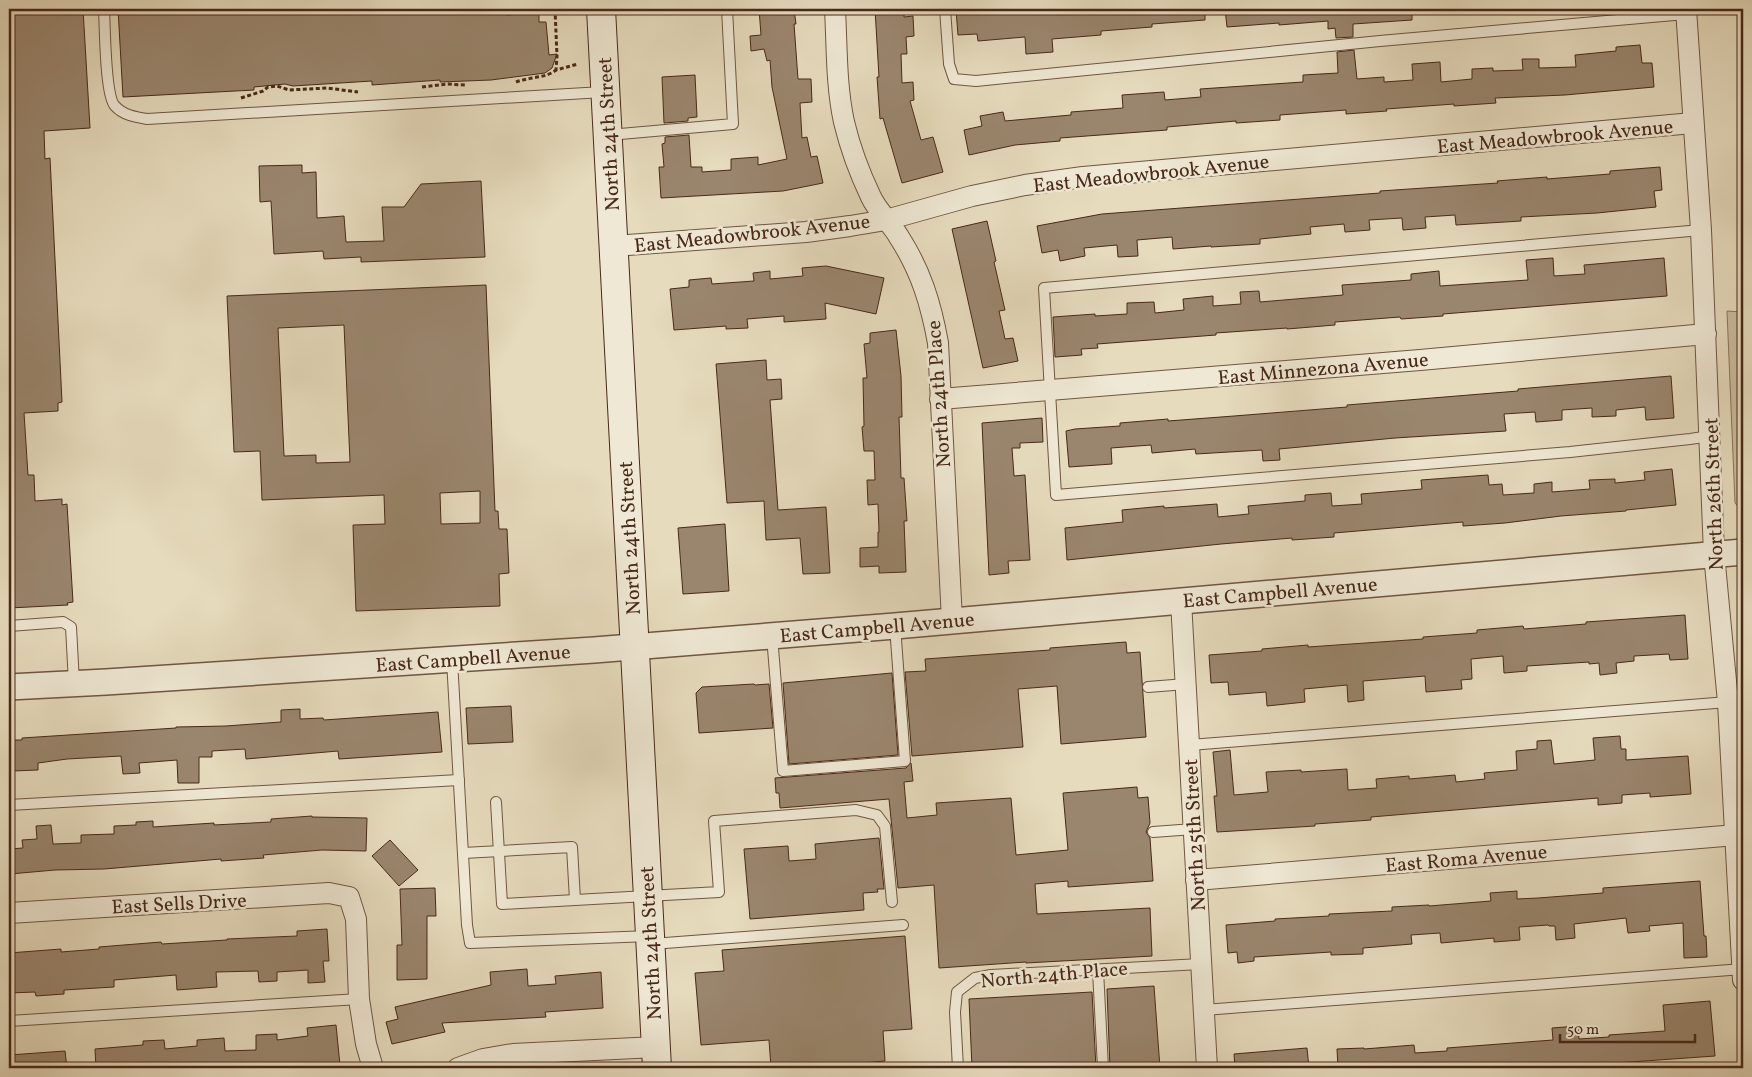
<svg xmlns="http://www.w3.org/2000/svg" width="1752" height="1077" font-family="Vollkorn,serif">
  <style>
    .pitch { fill: #cbbda1; stroke: #8a735c }
    .building { fill: #9a866e; stroke: #482918; fill-rule: evenodd }
    .lines { fill: none; stroke-linecap: round; stroke-linejoin: round }
    .service-casing { stroke: #705641; stroke-width: 12 }
    .minor-casing { stroke: #705641; stroke-width: 22 }
    .tertiary-casing { stroke: #705641; stroke-width: 28 }
    .secondary-casing { stroke: #482918; stroke-width: 30 }
    .path { stroke: #482918; stroke-width: 3; stroke-dasharray: 4 2.5; stroke-linecap: butt }
    .service { stroke: #efe8d4; stroke-width: 10 }
    .minor { stroke: #efe8d4; stroke-width: 20 }
    .tertiary { stroke: #efe8d4; stroke-width: 25 }
    .secondary { stroke: #efe8d4; stroke-width: 28 }
    .labels { text-anchor: middle; stroke-width: 5; stroke-linejoin: round; paint-order: stroke }
    .street-label { font-size: 20px; fill: #482918; stroke: #efe8d4 }
  </style>
  <rect width="100%" height="100%" fill="#e6dbbd"/>
  <filter id="stains"><feTurbulence type="fractalNoise" baseFrequency=".004" numOctaves="4"/><feColorMatrix values="0 0 0 0 .2 0 0 0 0 .09 0 0 0 0 .02 0 0 0 .5 -.17"/></filter>
  <radialGradient id="worn" r=".72"><stop offset=".6" stop-color="#630" stop-opacity="0"/><stop offset="1" stop-color="#630" stop-opacity=".3"/></radialGradient>
  <polygon class="pitch" points="1727,311 1743,312 1743,512 1735,503"/>
  <g class="building">
    <polygon points="9,9 83,9 90,128 44,131 45,159 50,158 62,402 58,403 58,411 24,413 28,475 34,475 35,501 62,499 62,505 67,504 73,602 67,603 68,605 9,608"/>
    <polygon points="118,9 505,9 506,15 539,13 539,22 546,22 549,55 557,54 552,68 545,73 491,80 440,82 440,80 372,85 372,81 293,86 285,84 254,87 254,90 123,97"/>
    <polygon points="759,9 794,9 796,24 794,24 798,79 811,79 812,102 800,103 802,138 807,137 811,157 817,156 823,183 783,191 661,198 659,167 664,167 662,144 665,143 665,137 689,135 691,167 702,167 702,172 731,170 731,159 758,157 758,165 787,159 772,87 770,60 767,61 764,49 751,51 750,36 761,35"/>
    <polygon points="875,9 904,9 904,17 913,16 914,36 906,37 907,54 901,54 902,83 913,82 914,100 910,101 921,140 933,137 943,172 902,183 883,118 880,119 877,77 879,77"/>
    <polygon points="977,9 1205,9 1205,20 1152,24 1152,27 1101,31 1101,35 1052,39 1053,52 1026,54 1025,37 978,41 977,34 958,35 956,10"/>
    <polygon points="1225,9 1412,9 1412,20 1353,24 1353,37 1336,38 1335,28 1328,29 1328,21 1279,25 1279,23 1227,27"/>
    <polygon points="1640,45 1642,63 1652,63 1654,87 1565,95 1495,98 1496,103 1454,106 1454,104 1386,109 1387,111 1346,114 1346,110 1280,115 1280,120 1236,123 1236,121 1167,127 1167,130 1060,138 1060,141 1015,145 969,155 964,130 982,126 980,116 1003,112 1005,121 1071,115 1071,112 1123,108 1122,95 1164,92 1165,100 1201,97 1200,89 1303,82 1303,75 1338,73 1337,52 1354,50 1357,79 1384,77 1384,82 1413,80 1412,64 1440,62 1441,82 1472,79 1472,69 1493,68 1493,71 1523,70 1522,59 1539,59 1539,68 1576,67 1575,55 1616,51 1616,47"/>
    <polygon points="695,75 697,117 688,118 688,121 664,123 662,77"/>
    <polygon points="302,165 302,173 316,172 317,218 344,216 346,242 384,241 382,207 404,207 421,184 481,181 485,257 361,262 361,257 324,259 323,251 274,254 271,201 260,202 259,166"/>
    <polygon points="1660,167 1662,190 1654,191 1656,207 1597,213 1521,217 1521,221 1456,225 1455,215 1425,217 1426,228 1403,230 1402,218 1369,220 1370,230 1345,232 1344,224 1310,227 1311,234 1260,239 1260,244 1211,247 1211,246 1173,249 1172,237 1137,240 1138,256 1118,257 1117,245 1084,248 1085,256 1060,261 1058,250 1042,253 1037,226 1102,214 1380,193 1380,191 1498,183 1497,181 1547,177 1547,179 1610,174 1610,171"/>
    <polygon points="987,221 996,261 994,262 1005,310 999,311 1005,339 1013,338 1018,361 983,368 952,229"/>
    <polygon points="1553,258 1554,276 1585,274 1584,265 1664,258 1667,296 1443,314 1443,316 1401,319 1400,317 1335,322 1335,325 1287,329 1287,328 1216,333 1216,335 1097,344 1098,348 1081,349 1082,355 1055,357 1053,317 1095,314 1095,316 1127,314 1127,303 1154,302 1155,313 1184,310 1183,299 1213,296 1213,306 1241,304 1240,292 1259,291 1260,302 1343,295 1342,285 1411,280 1411,274 1439,271 1440,286 1528,280 1526,260"/>
    <polygon points="826,266 884,278 876,314 825,303 826,319 784,322 784,316 747,319 748,328 726,329 726,326 674,330 670,289 689,287 689,280 711,278 712,284 754,281 753,273 770,271 770,279 803,276 802,268"/>
    <path d="M 486,285 L 495,511 L 498,511 L 499,529 L 507,529 L 509,573 L 499,574 L 500,606 L 356,611 L 353,525 L 385,524 L 384,495 L 262,500 L 260,451 L 234,452 L 227,296 ZM 344,325 L 350,462 L 316,463 L 316,455 L 284,456 L 278,328 ZM 480,491 L 480,523 L 441,524 L 440,493 Z"/>
    <polygon points="896,330 901,376 902,417 899,417 901,478 904,478 907,521 904,521 906,572 879,573 879,566 860,567 860,548 878,547 878,532 879,532 878,504 868,505 867,480 875,480 874,451 864,451 862,427 864,426 863,378 867,378 864,344 870,343 870,333"/>
    <polygon points="766,360 767,380 781,379 782,399 770,400 778,510 826,507 830,573 803,574 800,538 766,540 764,501 727,503 716,364"/>
    <polygon points="1671,376 1674,418 1646,420 1645,407 1616,410 1616,416 1592,417 1592,408 1562,410 1562,420 1536,422 1535,412 1504,414 1506,431 1395,438 1279,449 1280,460 1263,461 1262,450 1196,454 1195,449 1152,453 1151,445 1111,448 1112,464 1069,467 1066,431 1075,429 1120,426 1120,423 1168,419 1168,421 1234,416 1347,407 1347,405 1518,391 1518,389"/>
    <polygon points="1042,418 1043,442 1020,443 1020,448 1012,448 1014,476 1025,475 1030,560 1008,561 1009,573 989,575 982,423"/>
    <polygon points="1672,469 1676,505 1626,510 1626,511 1561,516 1505,523 1463,526 1463,522 1334,533 1334,537 1292,540 1292,538 1221,544 1067,560 1065,528 1123,522 1122,510 1164,506 1164,508 1217,504 1218,517 1249,514 1248,506 1305,501 1305,495 1331,493 1332,506 1362,504 1361,494 1422,489 1421,480 1488,475 1489,485 1502,484 1503,495 1534,493 1534,484 1552,482 1552,492 1590,489 1589,480 1615,479 1615,483 1645,480 1644,472"/>
    <polygon points="725,524 729,591 683,594 678,528"/>
    <polygon points="1685,615 1688,659 1670,660 1669,654 1634,656 1634,661 1616,663 1617,673 1600,675 1599,663 1589,664 1589,662 1527,666 1527,671 1504,673 1503,656 1471,659 1472,679 1461,680 1462,689 1426,692 1425,676 1363,681 1364,700 1348,702 1347,685 1304,689 1305,702 1267,706 1266,692 1229,695 1228,682 1211,683 1209,655 1262,651 1262,649 1308,645 1308,647 1423,639 1423,637 1477,633 1477,630 1523,626 1524,629 1586,624 1586,622"/>
    <polygon points="1126,642 1127,653 1140,652 1146,737 1061,744 1057,686 1018,689 1023,747 912,756 905,672 926,671 925,659 1050,650 1050,648"/>
    <polygon points="892,673 898,755 789,764 783,683"/>
    <polygon points="754,684 755,685 769,684 773,728 699,733 696,693 702,687"/>
    <polygon points="511,706 513,742 468,744 466,708"/>
    <polygon points="300,709 300,719 323,718 324,720 438,712 442,752 339,759 338,751 246,759 245,749 212,751 212,757 199,757 199,783 178,783 177,760 139,763 140,773 123,774 121,756 67,759 38,763 38,770 13,771 11,740 22,740 22,738 176,728 176,727 226,726 281,722 281,710"/>
    <polygon points="1620,736 1621,749 1626,749 1626,760 1688,756 1691,794 1650,797 1650,793 1622,795 1622,803 1598,805 1598,798 1371,817 1371,820 1315,824 1315,826 1217,832 1214,796 1217,796 1213,752 1230,750 1234,795 1268,792 1266,772 1301,770 1301,772 1347,769 1348,790 1377,788 1376,779 1409,776 1409,779 1455,775 1456,782 1485,779 1484,773 1517,770 1516,751 1537,749 1537,741 1551,740 1554,764 1595,760 1593,738"/>
    <polygon points="911,763 913,781 904,782 907,818 937,815 936,803 1011,798 1016,855 1068,850 1063,793 1137,787 1138,798 1148,797 1150,823 1146,832 1150,838 1153,881 1068,887 1068,881 1035,884 1037,914 1150,908 1152,956 1026,963 1026,962 939,968 934,885 898,888 889,799 780,808 779,793 776,793 775,778 906,768"/>
    <polygon points="312,816 312,817 367,818 366,851 322,850 263,855 264,858 221,861 221,859 104,869 55,870 10,874 9,849 23,848 22,840 37,839 36,826 51,825 53,844 81,843 81,835 114,834 114,826 136,825 136,822 153,821 153,827 214,823 214,825 271,822 271,819"/>
    <polygon points="879,838 884,889 877,889 878,892 863,893 864,910 750,919 744,849 788,846 789,861 816,859 815,844"/>
    <polygon points="390,840 418,870 399,886 372,856"/>
    <polygon points="1700,881 1704,936 1706,936 1707,957 1684,958 1683,923 1649,926 1650,931 1628,933 1626,918 1574,924 1575,938 1556,940 1555,926 1549,926 1548,925 1519,927 1520,940 1494,942 1494,938 1441,943 1440,933 1411,935 1412,944 1363,948 1363,954 1331,955 1331,952 1254,957 1254,961 1238,963 1237,952 1228,953 1226,925 1275,921 1275,919 1329,916 1329,914 1392,911 1392,907 1429,905 1429,906 1491,901 1490,893 1517,891 1517,899 1538,898 1603,893 1603,888"/>
    <polygon points="435,888 436,916 427,916 427,979 397,980 397,945 402,945 400,889"/>
    <polygon points="327,929 329,961 323,961 325,982 308,983 308,970 277,972 277,981 259,982 258,971 216,972 217,987 177,990 176,975 114,980 114,987 64,990 64,994 36,996 35,992 9,993 9,953 61,949 61,952 99,949 99,947 161,942 162,944 227,940 227,939 297,936 297,931"/>
    <polygon points="905,936 912,1029 883,1031 885,1061 809,1068 771,1068 769,1040 701,1045 695,973 724,971 722,950"/>
    <polygon points="527,969 528,986 556,984 555,976 601,972 603,1008 545,1012 546,1017 442,1023 445,1032 392,1044 386,1022 398,1019 395,1007 491,985 490,972"/>
    <polygon points="1154,986 1160,1068 1110,1068 1107,989"/>
    <polygon points="1092,992 1096,1068 972,1068 969,999"/>
    <polygon points="1710,1001 1715,1056 1602,1064 1603,1068 1338,1068 1337,1049 1364,1048 1364,1049 1414,1045 1415,1053 1447,1051 1447,1048 1553,1040 1552,1028 1578,1026 1579,1039 1609,1037 1609,1035 1665,1031 1663,1005"/>
    <polygon points="336,1025 340,1065 333,1065 334,1068 96,1068 95,1049 143,1045 143,1041 164,1040 165,1049 197,1046 197,1040 224,1038 225,1051 256,1050 256,1035 277,1034 277,1040 308,1036 307,1028"/>
    <polygon points="1307,1048 1309,1068 1235,1068 1234,1054"/>
    <polygon points="65,1051 67,1068 9,1068 9,1055"/>
  </g>
  <g class="lines">
    <defs>
      <g id="service">
        <path d="M 104,9 C 105,26 105,96 115,106 C 123,115 135,117 147,119 L 603,92"/>
        <polyline points="945,9 949,64 954,79 976,81 1380,41 1686,14"/>
        <polyline points="609,135 733,124 727,9"/>
        <polyline points="1701,230 1044,288 1056,495 1570,452 1690,439 1710,436"/>
        <polyline points="9,626 63,622 71,627 74,683"/>
        <polyline points="772,636 783,771 905,761 895,626"/>
        <polyline points="452,660 467,925 470,943 650,936"/>
        <polyline points="1148,687 1186,684"/>
        <polyline points="1190,745 1728,702"/>
        <polyline points="496,802 502,904 719,892 714,821 856,810 877,815 885,826 892,902"/>
        <polyline points="9,805 459,780"/>
        <polyline points="1153,832 1194,829"/>
        <polyline points="463,853 572,847 575,900"/>
        <polyline points="652,944 903,925"/>
        <polyline points="1098,970 1103,1068"/>
        <polyline points="1204,1010 1743,969"/>
        <polyline points="9,1021 359,999"/>
        <polyline points="958,1068 955,1012 957,992 975,978 991,975 1201,964"/>
      </g>
      <g id="minor">
        <path d="M 835,9 C 837,46 836,85 844,122 C 850,147 860,174 871,197 C 878,212 891,223 899,237 C 921,271 931,304 938,343 L 952,621"/>
        <polyline points="1686,9 1701,230 1714,554 1728,702 1743,980"/>
        <polyline points="614,246 806,232 850,226 886,220 972,196 1025,185 1083,177 1693,123"/>
        <polyline points="940,399 1420,360 1706,334"/>
        <polyline points="1181,601 1207,1068"/>
        <polyline points="1196,880 1736,835"/>
        <polyline points="9,913 329,893 349,897 356,919 359,999 366,1044 373,1068"/>
        <polyline points="458,1068 483,1059 513,1054 656,1047"/>
      </g>
      <polyline id="tertiary" points="9,687 106,682 594,650 895,626 1743,552"/>
      <polyline id="secondary" points="601,9 657,1068"/>
    </defs>
    <use href="#service" class="service-casing"/>
    <use href="#minor" class="minor-casing"/>
    <use href="#tertiary" class="tertiary-casing"/>
    <use href="#secondary" class="secondary-casing"/>
    <g class="path">
      <polyline points="555,9 557,56 556,70 578,64"/>
      <path d="M 516,82 C 529,77 547,78 556,70"/>
      <polyline points="422,87 447,84 465,85"/>
      <polyline points="241,98 263,91 268,87 277,86 289,90 327,88 358,92"/>
    </g>
    <use href="#service" class="service"/>
    <use href="#minor" class="minor"/>
    <use href="#tertiary" class="tertiary"/>
    <use href="#secondary" class="secondary"/>
  </g>
  <g class="labels">
    <g class="street-label">
      <text transform="translate(608 134) rotate(-93)" y="7">North 24th Street</text>
      <text transform="translate(1555 136) rotate(-5)" y="7">East Meadowbrook Avenue</text>
      <text transform="translate(1151 173) rotate(-6)" y="7">East Meadowbrook Avenue</text>
      <text transform="translate(752 233) rotate(-6)" y="7">East Meadowbrook Avenue</text>
      <text transform="translate(1323 368) rotate(-5)" y="7">East Minnezona Avenue</text>
      <text transform="translate(938 394) rotate(-94)" y="7">North 24th Place</text>
      <text transform="translate(1713 494) rotate(-92)" y="7">North 26th Street</text>
      <text transform="translate(629 538) rotate(-93)" y="7">North 24th Street</text>
      <text transform="translate(1280 592) rotate(-5)" y="7">East Campbell Avenue</text>
      <text transform="translate(877 627) rotate(-5)" y="7">East Campbell Avenue</text>
      <text transform="translate(473 658) rotate(-4)" y="7">East Campbell Avenue</text>
      <text transform="translate(1194 835) rotate(-93)" y="7">North 25th Street</text>
      <text transform="translate(1466 858) rotate(-5)" y="7">East Roma Avenue</text>
      <text transform="translate(179 903) rotate(-3)" y="7">East Sells Drive</text>
      <text transform="translate(650 943) rotate(-93)" y="7">North 24th Street</text>
      <text transform="translate(1054 974) rotate(-5)" y="7">North 24th Place</text>
    </g>
  </g>
  <rect width="1752" height="1077" fill="none" stroke="#e6dbbd" stroke-width="30"/>
  <rect x="10" y="10" width="1732" height="1057" fill="none" stroke="#482918" stroke-width="2.5"/>
  <rect x="15" y="15" width="1722" height="1047" fill="none" stroke="#482918"/>
  <path d="M1560 1034v8h135v-8" fill="none" stroke="#482918" stroke-width="2.5"/>
  <text x="1567" y="1034" font-size="15" fill="#482918" stroke="#efe8d4" stroke-width="4" paint-order="stroke">50 m</text>
  <rect width="100%" height="100%" filter="url(#stains)"/>
  <rect width="100%" height="100%" fill="url(#worn)"/>
</svg>
